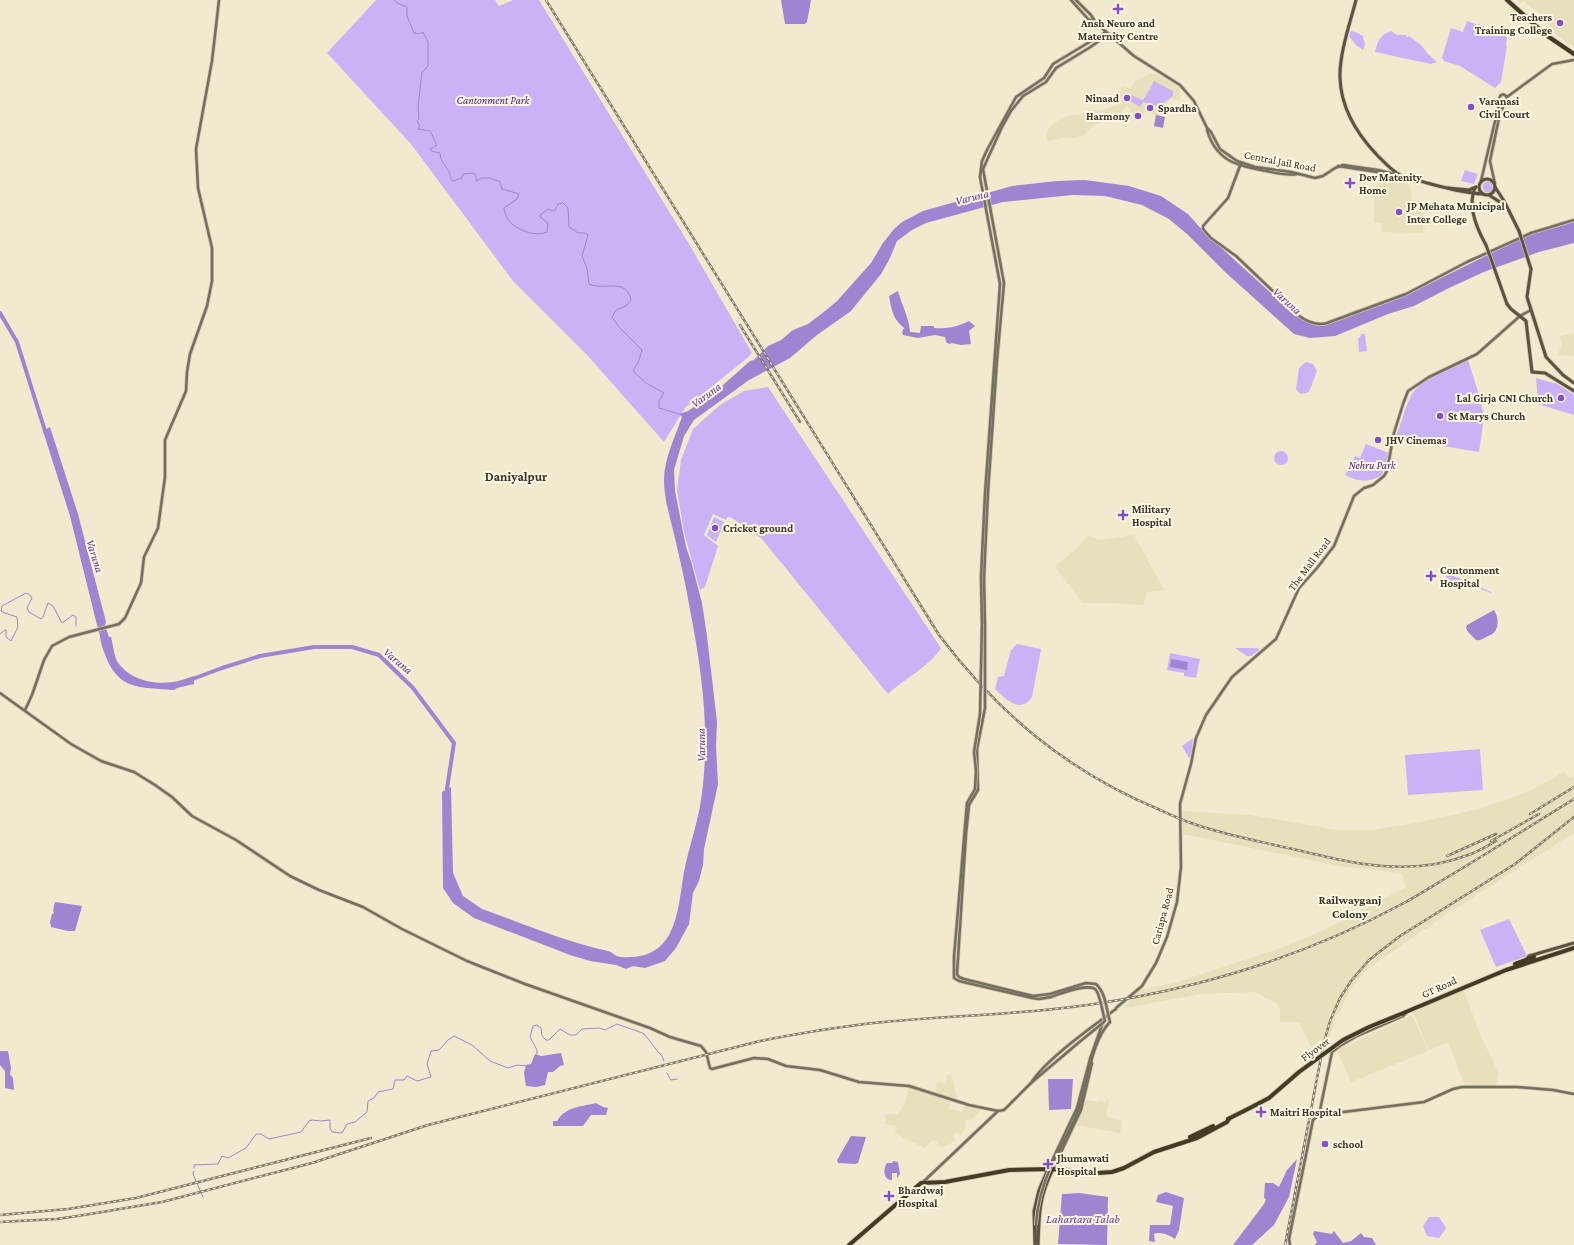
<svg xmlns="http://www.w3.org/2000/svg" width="1574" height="1245" font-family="'Crimson Pro',serif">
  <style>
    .built { fill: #e8dfbc }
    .green { fill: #cab2f7 }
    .water { fill: #9f84d1 }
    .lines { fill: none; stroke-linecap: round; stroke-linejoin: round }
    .stream { stroke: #9f84d1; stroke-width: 1 }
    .river { stroke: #9f84d1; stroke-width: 4 }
    .secondary-casing { stroke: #cdc6ad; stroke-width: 4 }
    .primary-casing { stroke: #cdc6ad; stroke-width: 4.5 }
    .highway-casing { stroke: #cdc6ad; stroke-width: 5.5 }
    .secondary { stroke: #746f5e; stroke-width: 2.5 }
    .primary { stroke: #59533f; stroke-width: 3 }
    .highway { stroke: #423c25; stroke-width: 4 }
    .rail-casing { stroke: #807b6a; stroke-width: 2.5 }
    .rail { stroke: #fef7e1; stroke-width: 1; stroke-dasharray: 3; stroke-linecap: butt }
    .secondary-bridge-casing { stroke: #cdc6ad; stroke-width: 4; stroke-linecap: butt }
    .primary-bridge-casing { stroke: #cdc6ad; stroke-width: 4.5; stroke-linecap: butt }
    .highway-bridge-casing { stroke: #cdc6ad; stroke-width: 5.5; stroke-linecap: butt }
    .secondary-bridge { stroke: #746f5e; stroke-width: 2.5 }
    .primary-bridge { stroke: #59533f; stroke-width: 3 }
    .highway-bridge { stroke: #423c25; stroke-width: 4 }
    .poi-dot { fill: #824fc8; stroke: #fef7e1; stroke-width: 1.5 }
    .labels { text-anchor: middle; stroke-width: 4; stroke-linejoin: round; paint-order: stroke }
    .poi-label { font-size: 11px; font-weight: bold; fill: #38352b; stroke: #fef7e1; text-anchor: start }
    .park-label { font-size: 11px; font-style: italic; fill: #461c77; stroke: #fef7e1 }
    .street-label { font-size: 11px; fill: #38352b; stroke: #fef7e1 }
    .water-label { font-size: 12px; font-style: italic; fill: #613b97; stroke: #fef7e1 }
    .neighbourhood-label { font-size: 12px; font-weight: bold; fill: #38352b; stroke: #fef7e1 }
    .quarter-label { font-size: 13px; font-weight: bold; fill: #38352b; stroke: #fef7e1 }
  </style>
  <rect width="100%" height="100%" fill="#f2eace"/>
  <g class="built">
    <polygon points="1516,0 1574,0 1574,47 1563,40 1552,30 1541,15 1523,1 1520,4"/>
    <polygon points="1150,73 1160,76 1180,86 1179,88 1181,90 1179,93 1181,96 1179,100 1172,99 1160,109 1160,116 1165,117 1163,128 1154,126 1156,117 1154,116 1155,114 1144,112 1141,120 1134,118 1135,114 1130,112 1131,109 1126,107 1118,116 1118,117 1093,125 1093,127 1089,129 1084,135 1075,138 1063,138 1048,141 1046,136 1049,127 1057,121 1066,116 1081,114 1090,110 1103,110 1118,105 1121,86 1131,88 1134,82"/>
    <polygon points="1382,177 1410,185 1412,200 1423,202 1423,233 1382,232 1381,223 1374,223 1375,188"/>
    <polygon points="1574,333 1574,356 1556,355 1562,347 1560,336"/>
    <polygon points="1134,535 1164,590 1147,592 1143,605 1109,603 1082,603 1055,566 1075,550 1088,536 1099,540"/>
    <polygon points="1565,771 1569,779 1574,776 1574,833 1439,919 1427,929 1424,929 1365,971 1345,999 1340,1014 1337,1014 1330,1037 1323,1038 1311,1047 1299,1022 1280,1022 1280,1008 1276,1003 1255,992 1201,994 1124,1008 1137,991 1178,982 1281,948 1324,930 1406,887 1402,873 1344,867 1183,834 1181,811 1251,815 1337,830 1371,830 1416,823 1478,809 1528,792"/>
    <polygon points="1463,989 1480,1034 1499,1074 1495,1087 1464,1084 1448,1042 1429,1050 1413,1012"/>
    <polygon points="1412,1015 1428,1051 1351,1082 1337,1050"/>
    <polygon points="947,1075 951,1075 957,1097 951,1101 949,1108 962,1112 965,1106 981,1110 970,1121 967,1119 965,1122 966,1125 964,1128 965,1130 960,1135 956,1132 953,1135 955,1139 949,1145 948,1144 942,1148 934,1139 925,1148 904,1138 895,1132 897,1126 885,1124 886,1114 898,1114 904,1106 909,1087 935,1094 937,1082 946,1084"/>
    <polygon points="1106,1099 1109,1100 1106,1116 1122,1121 1120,1133 1076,1125 1086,1100 1098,1102 1100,1100 1106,1102"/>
  </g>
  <g class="green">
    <polygon points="376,0 495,0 499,6 513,0 539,0 689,244 752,353 746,359 685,408 664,442 588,356 513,281 411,144 327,53"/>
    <polygon points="1467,21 1477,25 1479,24 1507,37 1506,45 1507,45 1501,82 1495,88 1460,66 1444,61 1442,58 1451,28 1463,32"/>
    <polygon points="1351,31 1358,33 1363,36 1365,45 1363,50 1356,45 1349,36"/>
    <path d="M 1391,31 L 1397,35 L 1406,35 L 1406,37 L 1409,36 L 1422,46 L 1428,54 L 1437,62 L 1431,64 L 1375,52 C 1378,41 1379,36 1391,31 Z"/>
    <polygon points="1154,81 1173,91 1173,96 1159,106 1143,102 1140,107 1130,101 1131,95 1143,100 1149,90 1151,90 1150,88"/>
    <polygon points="1465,170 1478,174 1474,184 1461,181"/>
    <circle cx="1488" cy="187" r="5.5"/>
    <polygon points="1361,334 1365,334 1367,351 1359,352 1358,339 1361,336"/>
    <path d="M 1468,360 L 1480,398 L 1484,417 L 1479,452 L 1437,445 L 1404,442 L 1396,436 C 1402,423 1404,409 1411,396 C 1418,380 1453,368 1468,360 Z"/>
    <polygon points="1306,362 1313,364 1317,371 1309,392 1302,394 1298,392 1296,389 1299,368"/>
    <polygon points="1536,378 1557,384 1574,395 1574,415 1538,404"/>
    <path d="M 768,387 L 941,648 C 930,666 904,679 888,694 L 762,539 L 732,518 L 728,517 L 726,520 L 713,514 L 704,535 L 718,546 L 705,587 L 700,590 L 684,532 L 677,490 L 681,460 L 693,429 L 720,405 L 744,391 Z"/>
    <path d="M 1366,444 L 1389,453 L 1382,475 C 1369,483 1358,482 1345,475 L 1355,456 L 1360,458 Z"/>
    <circle cx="1281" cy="458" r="7"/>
    <polygon points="714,517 724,522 716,542 707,535"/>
    <polygon points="1444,572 1491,592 1491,593 1470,585 1447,579"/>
    <path d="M 1017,644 L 1041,649 L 1032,697 C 1020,715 1005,698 995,689 L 998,677 L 1004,676 L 1011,650 Z"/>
    <polygon points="1235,648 1258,648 1259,650 1251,656 1247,656"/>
    <polygon points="1170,653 1200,659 1196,678 1184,676 1184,673 1167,670"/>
    <polygon points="1193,738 1191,757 1189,758 1182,746"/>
    <polygon points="1480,749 1483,790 1408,795 1405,755"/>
    <polygon points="1509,919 1527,956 1496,967 1480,930"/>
    <polygon points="1429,1217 1439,1217 1446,1228 1439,1238 1427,1236 1423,1226"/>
  </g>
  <g class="water">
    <polygon points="781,0 811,0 807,22 805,24 785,24"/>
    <polygon points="1156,115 1165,117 1163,128 1154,126"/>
    <path d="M 1085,180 L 1129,186 L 1161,196 L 1188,214 L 1203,231 L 1295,315 L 1313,324 L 1324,325 L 1351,312 L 1427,285 L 1526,236 L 1574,222 L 1574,243 L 1539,252 L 1486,271 L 1449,288 L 1414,306 L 1388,314 L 1335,336 L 1310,338 L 1294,334 L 1224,271 L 1187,234 L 1169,219 L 1142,205 L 1105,196 L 1072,195 L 1003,202 L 926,223 L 912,230 L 897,241 L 889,260 L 881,274 L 851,311 L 817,335 L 790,358 L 749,380 L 694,420 L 684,436 L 674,470 L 675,491 L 686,547 L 691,561 L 702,603 L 707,636 L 717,722 L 716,746 L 718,784 L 704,849 L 703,865 L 699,881 L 693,893 L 689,924 L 676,948 L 665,961 L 645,968 L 633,966 L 626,969 L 616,965 L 590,961 L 570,955 L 474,918 L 453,903 L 443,888 L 442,792 L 451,787 L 453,873 L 463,896 L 482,909 C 524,924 565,942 608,951 C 612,952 614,955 617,956 C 621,958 628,957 632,957 C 678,955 678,906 684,872 C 689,846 699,820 702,793 C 710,732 702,670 690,610 C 686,585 680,560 674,534 C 670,517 664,499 664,480 C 664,459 675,437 682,417 L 679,414 L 688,411 L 714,393 L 750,361 L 754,360 L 768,346 L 781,340 L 793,330 L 808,324 L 825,311 L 837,301 L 871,263 L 883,243 L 894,229 L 902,222 L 923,211 L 1012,186 L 1057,181 Z"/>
    <path d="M 898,291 C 902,306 909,317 910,332 L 920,333 L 921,326 L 934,326 L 934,328 C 947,329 957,327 969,321 L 975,326 L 969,331 L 971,344 L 961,345 L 952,343 L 949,344 L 946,342 L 945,337 L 935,335 L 918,338 L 903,335 L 902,332 L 904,328 C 892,317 892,311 889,296 Z"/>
    <path d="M 50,427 L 78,514 L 106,622 L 105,625 L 109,637 L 111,637 C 113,645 114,655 117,661 C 128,679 152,685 173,682 C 180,681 187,678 194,676 L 194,684 L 177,688 L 174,690 C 134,687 116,690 102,646 C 100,639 100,633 97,625 L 70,516 L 43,431 Z"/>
    <path d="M 1494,610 C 1500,620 1499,633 1488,636 C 1483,638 1482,641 1476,640 L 1468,632 L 1466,628 L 1467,625 Z"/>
    <polygon points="1171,659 1188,662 1187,670 1170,667"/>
    <polygon points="55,902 82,906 75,931 68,931 51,927 50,922 52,914 53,914 54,912 53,911"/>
    <polygon points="0,1051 8,1051 11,1068 10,1074 13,1078 14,1090 5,1088 5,1071 0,1065"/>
    <polygon points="561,1053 564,1065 560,1066 553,1072 548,1072 545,1085 536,1087 526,1086 524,1073 526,1065 531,1064 535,1054 541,1056"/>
    <polygon points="1048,1079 1073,1079 1071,1109 1049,1110"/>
    <path d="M 596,1103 L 603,1107 L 608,1108 L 606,1115 L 591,1115 L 583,1126 L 553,1126 L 553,1121 L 557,1121 C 567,1106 580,1107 596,1103 Z"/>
    <polygon points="851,1136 866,1137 858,1163 855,1164 838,1163 837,1160"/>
    <polygon points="1297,1159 1289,1197 1274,1225 1252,1245 1233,1245 1264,1204 1266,1199 1264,1198 1265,1183 1273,1183 1279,1187 1287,1170"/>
    <path d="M 893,1161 L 898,1162 L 900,1174 L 897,1178 L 897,1173 L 892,1173 L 892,1180 C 883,1180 883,1169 887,1163 L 892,1163 Z"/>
    <path d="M 1166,1192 L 1184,1198 L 1179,1230 L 1175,1239 C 1170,1235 1159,1231 1154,1234 L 1155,1242 L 1149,1241 L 1150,1225 L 1170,1225 L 1173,1206 L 1156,1202 L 1158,1195 Z"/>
    <polygon points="1080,1193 1108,1197 1107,1245 1058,1244 1062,1194"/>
    <polygon points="1314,1231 1332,1234 1334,1231 1343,1243 1351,1241 1361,1233 1364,1237 1372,1238 1376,1245 1315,1245 1317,1242 1313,1234"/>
  </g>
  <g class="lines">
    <g class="stream">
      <path d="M 394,0 L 399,4 L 407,7 L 407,16 L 414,33 L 418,34 L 423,32 L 428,42 L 428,66 L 422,72 L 418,107 L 419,119 L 417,121 L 420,126 L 418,129 L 430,131 C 433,135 434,141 437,145 L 430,149 L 431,151 L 440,153 C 440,164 451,169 451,180 L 453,181 L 462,178 L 463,174 L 474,173 L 476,176 L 476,181 L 482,178 L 490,178 L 500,182 L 502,189 L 519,194 L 517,199 L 504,208 L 504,210 C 506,215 508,221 512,224 C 520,231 537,237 547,232 L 548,223 L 540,217 L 540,215 L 548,209 L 553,211 L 556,209 L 558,204 L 563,203 L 568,208 L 569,227 L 578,233 L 585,233 L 588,235 L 582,256 L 587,268 L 589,284 C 605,291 626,277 631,300 L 626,306 L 616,310 L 612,317 L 619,327 L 642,350 L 638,363 L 633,371 L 646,383 L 664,393 L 659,401 L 659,408 L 679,414"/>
      <polyline points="0,634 5,630 6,630 6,637 11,641 18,627 17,617 5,613 1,611 2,606 26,593 30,595 32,598 27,608 29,612 41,619 43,617 48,603 53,606 62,623 73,615 76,617 76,626"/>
      <path d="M 537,1054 L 537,1050 L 530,1037 L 533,1026 L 537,1025 L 541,1028 L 542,1036 L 546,1040 L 549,1040 L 560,1029 L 570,1035 L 576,1035 L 582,1029 L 599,1028 L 605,1030 L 617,1024 C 624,1027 639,1031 644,1034 C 651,1041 655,1050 662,1056 L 664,1061"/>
      <polyline points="667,1073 671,1080 677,1079"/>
      <polyline points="194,1168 194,1165 218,1164 222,1156 228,1158 246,1148 256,1134 261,1134 269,1139 301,1132 309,1121 312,1120 321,1121 330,1120 330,1128 332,1132 342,1133 347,1124 355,1122 367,1112 368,1101 374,1098 378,1092 393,1089 395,1080 404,1080 407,1076 417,1081 431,1077 427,1064 431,1051 439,1050 448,1040 454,1036 472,1045 490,1061 508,1068 517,1065 527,1066"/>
      <polyline points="194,1171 193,1174 203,1197"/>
    </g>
    <g class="river">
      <polyline points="0,313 17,342 46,434"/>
      <polyline points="190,680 222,668 260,656 314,647 352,647 379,655 413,688 454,743 446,795"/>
    </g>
    <defs>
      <g id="secondary">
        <polyline points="1071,0 1088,19 1096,23"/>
        <polyline points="1076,0 1091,15 1096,23 1134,56 1180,85 1194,101 1207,128 1211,132 1220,149 1237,161 1255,167 1291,172 1315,178 1323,176 1335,168 1343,165 1378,170 1398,175"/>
        <circle cx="1503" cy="98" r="3.5"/>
        <polyline points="1507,97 1552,64 1574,60"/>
        <path d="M 1207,130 C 1216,161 1237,166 1266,171 C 1276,173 1287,176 1297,174"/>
        <path d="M 1241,163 L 1228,198 L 1203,226 L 1203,229 L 1211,238 L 1236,256 L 1298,315 C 1307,322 1316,326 1327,323 L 1406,294 L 1467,262 L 1531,233 L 1574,220"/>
        <polyline points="1338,166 1377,172 1384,172"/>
        <polyline points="1481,181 1500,100"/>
        <polyline points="1495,184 1490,161 1499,118 1505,101"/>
        <polyline points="982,624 981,577 985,494 1000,284 980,177 982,161 987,150 1016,97 1044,78 1053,64 1106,32"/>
        <polyline points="985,627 984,578 988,492 997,360 1004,283 983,169 1002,127 1011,111 1023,96 1046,82 1056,68 1089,48 1109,34"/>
        <polyline points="0,693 71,744 101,761 134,772 155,785 172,797 192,816 236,840 290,876 319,890 363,907 402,929 467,961 525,984 650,1028 670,1037 701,1046 706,1052 710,1068 712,1069 754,1058 768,1059 786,1066 820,1070 859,1082 909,1086 969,1105 998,1111"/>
        <polyline points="985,699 985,708 977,749 978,790 969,805 966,834 957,974 959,977 964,979 1033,996 1050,994"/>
        <polyline points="25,710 32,695 44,660 52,646 69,637 119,624 125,618 141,583 144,557 158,528 165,477 165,440 186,391 187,372 190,354 207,306 212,281 212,248 198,188 196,149 212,61 219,0"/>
        <polyline points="975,789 967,803 954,957 954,978 959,981 1032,998 1039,999 1051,997"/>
        <path d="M 1031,1083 C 1046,1059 1092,1027 1116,1009 L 1116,1008 L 1142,986 L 1156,963 L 1167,937 L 1177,902 L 1181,867 L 1180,804 L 1191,764 L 1196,738 L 1206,715 L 1232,677 L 1276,639 L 1299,588 L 1317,568 L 1334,546 L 1354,496 L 1364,488 L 1373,485 L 1384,476 L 1387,471 L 1394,433 L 1403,404 L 1408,391 L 1429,377 L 1477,354 L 1520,316 L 1531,310"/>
        <polyline points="1319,1115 1332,1052 1340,1046 1357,1036 1403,1016 1407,1012"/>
        <path d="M 1052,1164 C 1061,1146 1072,1128 1079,1108 C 1088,1083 1091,1041 1110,1022 L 1109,1018"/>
        <polyline points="1049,1167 1077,1108 1090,1059 1103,1022"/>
        <polyline points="1054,1167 1081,1110 1092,1063"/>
        <polyline points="922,1183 998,1111 1004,1110 1031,1083 1077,1044"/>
        <polyline points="1036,1225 1037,1242"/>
        <polyline points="1290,1245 1289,1239 1313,1120 1319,1115 1424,1102 1453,1089 1462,1087 1517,1087 1553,1090 1574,1094"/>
      </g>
      <g id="primary">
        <path d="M 1356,0 C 1350,23 1339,55 1340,78 C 1341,108 1357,134 1377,155 C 1384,162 1392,171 1400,175 C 1408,179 1418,180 1427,183 C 1446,188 1463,193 1483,194"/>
        <circle cx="1487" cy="187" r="8"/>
        <polyline points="1495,187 1504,201 1519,231"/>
        <polyline points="1448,188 1469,190 1476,187"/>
        <path d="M 1475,188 C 1467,206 1477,229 1486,245"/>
        <polyline points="1489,195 1506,206"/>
        <polyline points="1531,269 1527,297 1546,357 1563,375 1574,383"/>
        <polyline points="1507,304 1511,309 1526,321 1532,372 1545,373 1574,391"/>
        <polyline points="1526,960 1529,956 1574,943"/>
        <polyline points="1035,1245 1034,1211 1039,1190 1049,1167"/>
        <path d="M 1038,1245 C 1039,1214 1039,1197 1053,1169"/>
      </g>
      <g id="highway">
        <polyline points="1507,0 1546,35 1574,54"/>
        <polyline points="1515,964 1534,957"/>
        <polyline points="1401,1014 1506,970 1574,948"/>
        <polyline points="1228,1119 1246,1110"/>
        <polyline points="1190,1137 1213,1126"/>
        <polyline points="849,1245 921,1183 945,1182 1009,1170 1053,1169 1098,1173 1112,1172 1124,1168 1154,1152 1197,1138 1227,1122 1229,1119"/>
      </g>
    </defs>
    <use href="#secondary" class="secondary-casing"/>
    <use href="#primary" class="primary-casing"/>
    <use href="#highway" class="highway-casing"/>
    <use href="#secondary" class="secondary"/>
    <use href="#primary" class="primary"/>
    <use href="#highway" class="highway"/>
    <defs>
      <g id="rail">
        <path d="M 546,0 L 939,635 C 998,713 1067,771 1158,809 C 1169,814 1179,819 1191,823 C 1224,835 1258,841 1293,849 C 1351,863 1409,878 1468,855 C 1478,852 1487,846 1496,841"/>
        <polyline points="740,325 800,422"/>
        <polyline points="1530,814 1574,787"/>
        <polyline points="1491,841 1539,814"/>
        <polyline points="1447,856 1496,834"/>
        <polyline points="0,1215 68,1209 136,1198 371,1138"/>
        <path d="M 0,1222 L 57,1219 L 84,1215 L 162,1202 L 312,1163 L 428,1125 L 760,1041 C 801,1033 842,1026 884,1022 C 960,1015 1038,1014 1113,1001 C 1215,984 1313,952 1404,903 C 1422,893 1439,882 1456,872 C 1496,848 1535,823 1574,799"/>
        <polyline points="1285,1245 1324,1042 1330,1021 1340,998 1351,981 1369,960 1400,936 1515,864 1574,817"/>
      </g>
    </defs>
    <use href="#rail" class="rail-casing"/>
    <use href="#rail" class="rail"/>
    <defs>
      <g id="secondary-bridge">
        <polyline points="985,627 985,699"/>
        <polyline points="975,789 976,771 974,752 980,714 982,624"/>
        <path d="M 1050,994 L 1086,983 L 1096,984 C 1105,992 1106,1006 1109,1018"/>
        <path d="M 1051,997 C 1060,994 1089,982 1096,990 C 1100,995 1103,1014 1105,1021"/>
        <polyline points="1077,1044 1104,1022"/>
        <path d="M 1036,1225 C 1037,1203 1043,1184 1052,1164"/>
      </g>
      <g id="primary-bridge">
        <polyline points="1519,231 1531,269"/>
        <polyline points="1486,245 1507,304"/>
      </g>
      <polyline id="highway-bridge" points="1246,1110 1269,1098 1299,1072 1343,1040 1369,1027 1401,1014"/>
    </defs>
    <use href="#secondary-bridge" class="secondary-bridge-casing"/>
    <use href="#primary-bridge" class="primary-bridge-casing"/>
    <use href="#highway-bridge" class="highway-bridge-casing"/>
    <use href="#secondary-bridge" class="secondary-bridge"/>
    <use href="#primary-bridge" class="primary-bridge"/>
    <use href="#highway-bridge" class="highway-bridge"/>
  </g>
  <g class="poi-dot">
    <path d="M1116 3h4v4h4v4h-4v4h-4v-4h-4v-4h4z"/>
    <circle cx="1560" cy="23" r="4"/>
    <circle cx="1127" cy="98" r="4"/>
    <circle cx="1471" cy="107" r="4"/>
    <circle cx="1150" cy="108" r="4"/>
    <circle cx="1138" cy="116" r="4"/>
    <path d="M1348 177h4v4h4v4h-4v4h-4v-4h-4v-4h4z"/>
    <circle cx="1399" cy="212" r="4"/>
    <circle cx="1561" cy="398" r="4"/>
    <circle cx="1440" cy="416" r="4"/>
    <circle cx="1378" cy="440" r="4"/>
    <path d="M1121 509h4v4h4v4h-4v4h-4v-4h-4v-4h4z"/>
    <circle cx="715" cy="528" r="4"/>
    <path d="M1429 570h4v4h4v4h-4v4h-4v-4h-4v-4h4z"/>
    <path d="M1259 1106h4v4h4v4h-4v4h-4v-4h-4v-4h4z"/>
    <circle cx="1325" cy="1144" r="4"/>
    <path d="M1046 1158h4v4h4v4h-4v4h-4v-4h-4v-4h4z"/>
    <path d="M887 1190h4v4h4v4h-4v4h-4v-4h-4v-4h4z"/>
  </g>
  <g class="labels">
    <g class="poi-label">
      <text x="1552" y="21" text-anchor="end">Teachers<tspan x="1552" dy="13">Training College</tspan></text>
      <text x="1118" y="27" text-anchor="middle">Ansh Neuro and<tspan x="1118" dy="13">Maternity Centre</tspan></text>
      <text x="1119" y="102" text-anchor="end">Ninaad</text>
      <text x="1479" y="105">Varanasi<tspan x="1479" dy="13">Civil Court</tspan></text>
      <text x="1158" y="112">Spardha</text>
      <text x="1130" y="120" text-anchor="end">Harmony</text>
      <text x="1359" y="181">Dev Matenity<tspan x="1359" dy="13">Home</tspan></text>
      <text x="1407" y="210">JP Mehata Municipal<tspan x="1407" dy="13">Inter College</tspan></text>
      <text x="1553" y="402" text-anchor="end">Lal Girja CNI Church</text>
      <text x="1448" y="420">St Marys Church</text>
      <text x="1386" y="444">JHV Cinemas</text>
      <text x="1132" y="513">Military<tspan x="1132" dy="13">Hospital</tspan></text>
      <text x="723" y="532">Cricket ground</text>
      <text x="1440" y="574">Contonment<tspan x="1440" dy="13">Hospital</tspan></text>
      <text x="1270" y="1116">Maitri Hospital</text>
      <text x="1333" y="1148">school</text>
      <text x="1057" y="1162">Jhumawati<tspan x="1057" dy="13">Hospital</tspan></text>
      <text x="898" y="1194">Bhardwaj<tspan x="898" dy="13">Hospital</tspan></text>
    </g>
    <g class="park-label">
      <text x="493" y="104">Cantonment Park</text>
      <text x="1372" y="469">Nehru Park</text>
    </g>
    <g class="street-label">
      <text transform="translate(1280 161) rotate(11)" y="4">Central Jail Road</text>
      <text transform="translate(1309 564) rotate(-53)" y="4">The Mall Road</text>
      <text transform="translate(1162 916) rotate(-75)" y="4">Cariapa Road</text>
      <text transform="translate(1439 987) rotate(-25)" y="4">GT Road</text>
      <text transform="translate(1315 1049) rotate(-36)" y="4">Flyover</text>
    </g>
    <g class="water-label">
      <text transform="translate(972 197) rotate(-14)" y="4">Varuna</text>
      <text transform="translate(1287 301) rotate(42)" y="4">Varuna</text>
      <text transform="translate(706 395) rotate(-36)" y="4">Varuna</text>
      <text transform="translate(95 556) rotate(73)" y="4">Varuna</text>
      <text transform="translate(398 661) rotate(40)" y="4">Varuna</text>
      <text transform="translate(701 745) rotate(-91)" y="4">Varuna</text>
      <text x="1083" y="1223">Lahartara Talab</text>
    </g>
    <g class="neighbourhood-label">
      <text x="1350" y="904">Railwayganj<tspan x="1350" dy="14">Colony</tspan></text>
    </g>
    <g class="quarter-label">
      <text x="516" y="481">Daniyalpur</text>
    </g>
  </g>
</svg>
